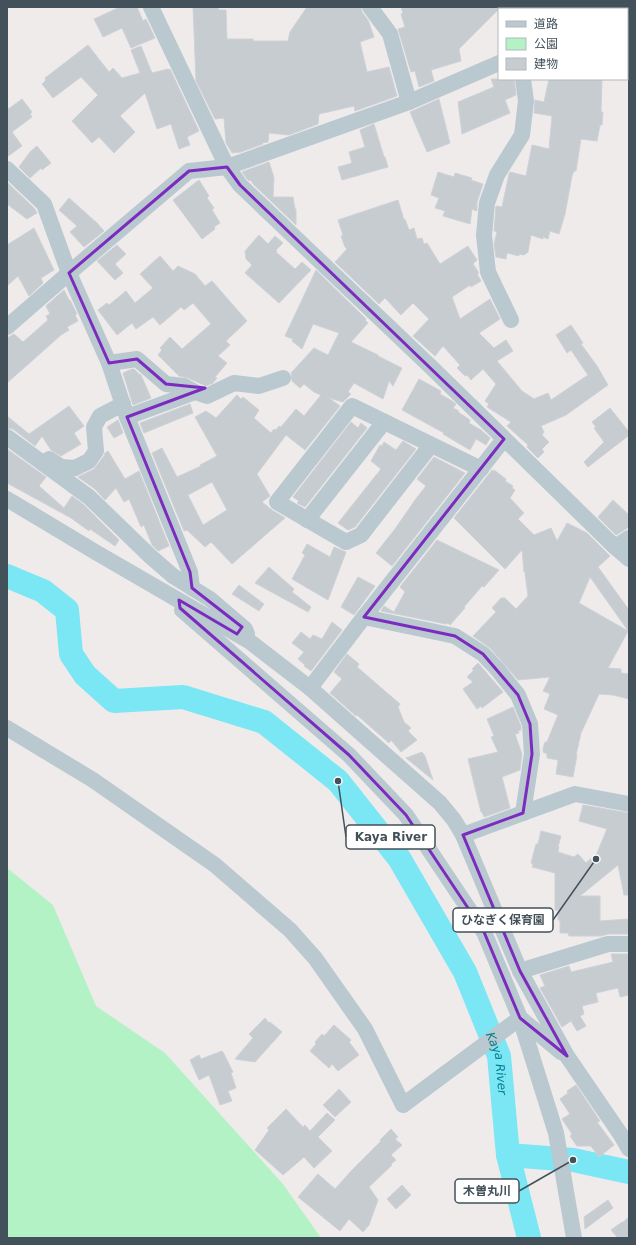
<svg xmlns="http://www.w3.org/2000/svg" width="636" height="1245" font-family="'DejaVu Sans','Noto Sans JP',sans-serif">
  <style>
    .green { fill: #b3f2c5 }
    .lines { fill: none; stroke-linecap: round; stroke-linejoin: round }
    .river { stroke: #7be6f4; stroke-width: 24 }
    .building { fill: #c7ccd1; stroke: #ced2d8; fill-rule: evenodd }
    .minor { stroke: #bac8d0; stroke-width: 16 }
    .marked { fill: none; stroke: #7b2cbf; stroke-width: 3; stroke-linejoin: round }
    .labels { text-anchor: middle; stroke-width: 3.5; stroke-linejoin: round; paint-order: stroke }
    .water-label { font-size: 12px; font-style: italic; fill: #037f8f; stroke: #fff }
    .leader { fill: none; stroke: #42515a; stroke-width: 1.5 }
    .callout-dot { fill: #42515a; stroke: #fff; stroke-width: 1.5 }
    .callout { fill: #fff; stroke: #42515a; stroke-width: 1.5 }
    .callout-label { font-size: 12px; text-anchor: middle; font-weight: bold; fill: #42515a }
  </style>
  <rect width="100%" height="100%" fill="#efebeb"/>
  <polygon class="green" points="7,868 53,905 96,1006 165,1053 283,1184 321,1238 7,1238"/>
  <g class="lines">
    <g class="river">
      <path id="s1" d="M 7,576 L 43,591 L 67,610 L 71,654 L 85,675 L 114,701 L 183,697 L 264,722 L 338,781 L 399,858 L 465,972 L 499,1056 L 508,1155 L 529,1238"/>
      <polyline points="508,1155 573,1160 629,1172"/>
    </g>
  </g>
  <g class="building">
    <polygon points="120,7 137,7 143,21 146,19 155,38 131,48 122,28 103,37 94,19"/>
    <polygon points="193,7 218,7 219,10 226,10 227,39 253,39 253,41 288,41 290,32 307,7 361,7 362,12 368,20 374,37 360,42 367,72 389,67 397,96 355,111 354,106 319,114 318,124 289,135 269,133 268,142 262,143 263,144 241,152 232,153 226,143 224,118 215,119 196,81"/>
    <polygon points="401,7 501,7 459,49 461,61 431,70 434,81 419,87 415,71 411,72 398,29 405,27 401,14 403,13"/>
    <polygon points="88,45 109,72 113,68 122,78 140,73 131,50 141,46 152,73 168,69 168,70 170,69 199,131 187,137 190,145 179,149 171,124 157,129 145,93 120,116 135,132 114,153 99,137 92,143 72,121 98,95 81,77 53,98 42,84 46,80 45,78"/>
    <polygon points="491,79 514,79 516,95 505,100 510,113 462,134 458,102 494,87"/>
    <polygon points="549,79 602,79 601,112 603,112 602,125 600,125 597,141 581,139 576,171 574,171 572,176 565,214 559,234 550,231 548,239 543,237 543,239 531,235 528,252 524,255 519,254 519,256 507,253 506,259 496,257 494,244 497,232 494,231 496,206 502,207 509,174 510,172 526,176 532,145 549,149 552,116 534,113 535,100 544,102"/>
    <polygon points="22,99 32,112 30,114 32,117 12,132 22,146 7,157 7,110"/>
    <polygon points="439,99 450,143 427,152 410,112"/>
    <polygon points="374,124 384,157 385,157 388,167 342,180 338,167 352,163 349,152 365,147 360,130"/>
    <polygon points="37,146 51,163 42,170 41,168 30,178 19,167 30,152"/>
    <polygon points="269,162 274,178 273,197 293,197 295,209 296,209 296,225 253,184 251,180 249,181 247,179 242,172"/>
    <polygon points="438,172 454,177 455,173 472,178 471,180 483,184 477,202 477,211 472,209 470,224 443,216 445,211 435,208 439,198 431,195"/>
    <polygon points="199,180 209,196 207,198 214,208 212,210 220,223 214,227 215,229 202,239 173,200"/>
    <polygon points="7,182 34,208 37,213 27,219 7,204"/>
    <polygon points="69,198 97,223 104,231 84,247 70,232 77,226 59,210"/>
    <polygon points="398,200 404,220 405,219 409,230 414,228 417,239 422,238 424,244 427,243 440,264 468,246 477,260 473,264 479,273 477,274 481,281 471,287 470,285 452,297 460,319 490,299 500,319 479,333 494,348 506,340 513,351 497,361 522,391 534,399 548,393 551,400 588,375 571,350 567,353 556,335 571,325 583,343 581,344 597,366 608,385 566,415 541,426 544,432 542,435 549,442 542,449 544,452 538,458 527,447 528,445 507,426 511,422 487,407 489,404 485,401 496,384 483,369 471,380 467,375 465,376 457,368 460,365 443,346 435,356 413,336 429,319 413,303 401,315 385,298 379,304 335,262 347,249 345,247 341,236 343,235 338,220"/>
    <polygon points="34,228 54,270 41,278 43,283 29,296 18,276 7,286 7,245"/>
    <polygon points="259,235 268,244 275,236 283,243 276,250 277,252 276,252 295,269 302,262 311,270 279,303 245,273 252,265 246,259 245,251"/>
    <polygon points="117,245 126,254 115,264 123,273 115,280 97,261"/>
    <polygon points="160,256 173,271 178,266 195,274 205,286 212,281 247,321 226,341 230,345 218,356 227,363 215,377 217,378 213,383 206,386 188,378 179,376 158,355 162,350 160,348 170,337 182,349 211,324 193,303 184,310 181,307 160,325 153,317 136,329 132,323 117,335 98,310 107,303 109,305 126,291 135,303 153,288 140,274"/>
    <path d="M 316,270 L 366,319 L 365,320 L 368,323 L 351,342 L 378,355 L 378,356 L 402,368 L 393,386 L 389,381 L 383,399 L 354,383 L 348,392 L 351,394 L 343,402 L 329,398 L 340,406 L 305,450 L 286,435 L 257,474 L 270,496 L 262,502 L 272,510 L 285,518 L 232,564 L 211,542 L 205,547 L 187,530 L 184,531 L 152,453 L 162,448 L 177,477 L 201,466 L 200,465 L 217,456 L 195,417 L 206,411 L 216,418 L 237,395 L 241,399 L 243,397 L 259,410 L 254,418 L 271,433 L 274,429 L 276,430 L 279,426 L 281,427 L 296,409 L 304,416 L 321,395 L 314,392 L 304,384 L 300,388 L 292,381 L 291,373 L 314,348 L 328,355 L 339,333 L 313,324 L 302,349 L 292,341 L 293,339 L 285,336 ZM 212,482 L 227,510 L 203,525 L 188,495 Z"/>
    <polygon points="64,290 69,300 70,300 77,314 75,315 78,321 67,327 69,330 61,335 7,383 7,338 14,334 23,342 48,320 46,316 50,314 46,306"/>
    <polygon points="132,369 134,369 139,374 141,375 151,398 133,405 123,373"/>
    <polygon points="419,379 441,391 440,394 452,401 456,404 453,408 459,411 458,412 470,420 469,423 481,430 490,438 486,445 476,439 470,450 443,434 444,433 402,410"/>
    <polygon points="190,404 193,413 144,433 140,423"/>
    <polygon points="69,406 84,426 74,433 81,444 61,456 51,450 42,436 35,446 13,429 7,428 7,416 29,434"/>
    <polygon points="610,408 629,432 627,434 628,436 588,467 584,462 604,442 594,428 596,427 592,422"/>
    <polygon points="118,420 123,433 114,438 107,427"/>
    <polygon points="351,422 358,428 361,423 367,428 305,507 297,503 299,501 293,497"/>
    <polygon points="403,441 416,449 355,527 348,530 338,523 381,469 371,461 380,445 382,446 384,442 396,450"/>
    <polygon points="7,449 46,477 39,486 64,508 72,496 83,504 119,540 115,546 90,529 89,531 71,518 7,483"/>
    <polygon points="108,451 125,479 139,471 169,546 158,551 152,545 144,525 141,527 129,499 124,502 116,488 105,500 95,489 78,477 94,469 104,456 105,453"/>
    <polygon points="434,457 465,473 392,566 376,553 395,529 415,500 426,486 417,479"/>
    <polygon points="492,470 494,471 494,470 506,479 505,481 513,486 512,488 515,490 510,498 524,513 518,519 534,535 551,528 557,541 567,523 587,533 610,556 598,567 629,610 629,632 590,577 579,603 628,631 608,668 621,669 621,673 629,674 629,699 613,695 599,694 581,733 576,755 577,755 573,777 556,774 558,760 547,758 547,754 543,752 543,748 545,742 547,742 558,715 544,709 550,694 543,691 550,677 518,680 490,648 473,636 496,612 492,608 501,598 505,598 516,609 528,596 525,574 526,572 524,572 522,550 505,569 454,518"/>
    <polygon points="613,500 629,515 629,526 626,529 616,535 598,517"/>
    <polygon points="437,540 499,570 484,587 482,586 464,607 465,608 450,625 448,623 446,624 381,611 384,606 394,612 405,592 400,587"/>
    <polygon points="307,544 330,557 334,547 346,552 328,600 292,579 305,555 302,553"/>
    <polygon points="269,567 294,589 292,592 311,607 308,612 255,583"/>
    <polygon points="358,577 375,586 354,615 341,607"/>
    <polygon points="239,585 264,604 259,611 232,594"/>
    <polygon points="332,622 342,630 311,671 304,666 305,665 298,659 304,652 292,643 301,632 310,639 313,635 322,639"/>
    <polygon points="347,654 359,664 357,667 400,704 398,707 404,722 411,728 408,731 417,740 401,752 391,740 389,743 357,715 356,716 330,693 342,679 334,672"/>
    <polygon points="478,663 503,692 482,708 481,706 477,709 463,689 473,682 467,677 474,670 472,669"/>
    <polygon points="513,707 521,726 521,730 518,731 519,733 515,734 522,754 520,770 502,777 510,808 484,817 482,812 481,812 468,759 498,752 491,737 494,736 487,719"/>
    <polygon points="422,752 425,756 433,780 406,758"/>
    <polygon points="583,805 629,813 629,895 624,895 618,865 580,896 600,896 600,921 629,919 629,934 608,934 601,936 569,936 568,933 560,933 560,920 558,920 558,910 555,910 555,873 532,867 533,864 531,863 536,844 538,844 541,831 561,836 558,847 559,847 558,852 574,857 578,854 586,863 597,853 607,829 579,821"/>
    <polygon points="611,954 628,954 629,995 620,997 618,988 596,993 598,1002 582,1006 584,1014 580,1016 586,1026 577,1031 571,1021 562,1027 540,988 545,986 540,975 569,966 571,972 613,962"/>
    <polygon points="265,1018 269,1023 270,1022 282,1032 255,1062 235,1059 253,1038 249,1034"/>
    <polygon points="334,1025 351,1040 349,1042 359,1055 338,1071 332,1064 329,1068 310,1051 316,1044 315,1042 322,1034 324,1036"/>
    <polygon points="222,1051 223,1052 233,1072 231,1073 236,1088 228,1091 232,1101 220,1105 209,1075 199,1080 190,1060 199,1055 201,1059"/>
    <polygon points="576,1085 600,1121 597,1122 614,1145 599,1157 591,1146 577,1146 570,1136 572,1134 562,1119 570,1114 560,1099 568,1093 567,1091"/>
    <polygon points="339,1089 351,1102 335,1117 323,1105"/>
    <polygon points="286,1109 303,1127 305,1125 310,1131 327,1113 335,1120 318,1137 332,1151 314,1168 304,1157 283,1175 255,1150 269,1130 267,1128"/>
    <polygon points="391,1129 398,1137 395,1139 402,1145 391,1155 396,1160 391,1164 392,1165 369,1187 378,1200 369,1225 363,1232 349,1219 340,1231 298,1197 318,1174 335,1189 352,1170 381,1141 380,1140"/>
    <polygon points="402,1185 411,1195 396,1209 387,1199"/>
    <polygon points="608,1200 613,1208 585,1229 584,1217"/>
    <polygon points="629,1217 629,1238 618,1238 611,1230 622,1222 622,1223"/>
  </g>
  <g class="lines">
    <g class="minor">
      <polyline points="151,7 227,167 240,185 431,367 615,547 629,559"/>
      <polyline points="370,7 390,34 409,102"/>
      <polyline points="512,7 513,9"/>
      <polyline points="627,10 629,9"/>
      <polyline points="7,169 44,204 69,273 109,363 127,417 190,572 192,588"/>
      <polyline points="511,320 488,272 484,235 487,203 497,175 522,135 526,101 523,79"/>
      <polyline points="7,327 69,273 189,171 227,167 409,102 499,63"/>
      <polyline points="109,363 137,359 166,384 184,386 195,392"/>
      <polyline points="127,417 195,392 207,396 234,383 259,386 283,378"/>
      <polyline points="7,437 89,497 150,556 173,576 210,599 245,629 247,634"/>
      <polyline points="431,445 361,535 346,542 277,502 352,406 481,469"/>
      <polyline points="49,459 61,467 75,468 89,461 96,451 94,427 100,416 123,404"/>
      <polyline points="7,499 97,553 249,641 310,688 440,803 454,820 463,835 520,971 567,1056 621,1135 629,1149"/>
      <polyline points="307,520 384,422"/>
      <polyline points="615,547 629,538"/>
      <polyline points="182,610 349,755 406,815 484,932 520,1018 556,1133 574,1238"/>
      <polyline points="364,617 455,636 483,654 498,670 518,695 530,724 532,754 523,813"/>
      <polyline points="310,688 364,617 504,439"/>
      <polyline points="7,728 93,780 215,865 290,930 315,958 365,1029 403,1105 520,1018"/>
      <polyline points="463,835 575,794 629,804"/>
      <polyline points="520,971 608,944 629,944"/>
      <polyline points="520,1018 561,1052"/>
    </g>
  </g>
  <path class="marked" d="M 227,167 L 240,185 L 504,439 L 364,617 L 455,636 L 483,654 L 518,695 L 530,724 L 532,754 L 523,813 L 463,835 L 520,971 L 567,1056 L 520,1018 L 484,932 L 406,815 L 349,755 L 180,608 L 179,600 L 237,634 L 242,627 L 192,588 L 190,572 L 127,417 L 205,388 L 166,384 L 137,359 L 109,363 L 69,273 L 189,171 Z"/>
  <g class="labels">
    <g class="water-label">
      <text dy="4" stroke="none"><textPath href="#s1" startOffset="754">Kaya River</textPath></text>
    </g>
  </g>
  <path class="leader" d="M338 781L346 837M596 859L553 920M573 1160L519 1191"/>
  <g class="callout-dot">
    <circle cx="338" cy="781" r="4"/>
    <circle cx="596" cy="859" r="4"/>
    <circle cx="573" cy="1160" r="4"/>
  </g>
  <g class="callout">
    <rect x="346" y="825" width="89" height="24" rx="4"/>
    <rect x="453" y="908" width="100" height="24" rx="4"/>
    <rect x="455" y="1179" width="64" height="24" rx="4"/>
  </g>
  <g class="callout-label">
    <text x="391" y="841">Kaya River</text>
    <text x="503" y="924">ひなぎく保育園</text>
    <text x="487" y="1195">木曽丸川</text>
  </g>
  <rect width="636" height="1245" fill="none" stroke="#42515a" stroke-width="16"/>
  <rect x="498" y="8" width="130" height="72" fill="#ffffff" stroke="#b3b9bd"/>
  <rect x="506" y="21" width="20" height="6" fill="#bac8d0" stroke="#b3b9bd"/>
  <text x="534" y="28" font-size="12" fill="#42515a">道路</text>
  <rect x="506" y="38" width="20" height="12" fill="#b3f2c5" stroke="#b3b9bd"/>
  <text x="534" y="48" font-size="12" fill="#42515a">公園</text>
  <rect x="506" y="58" width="20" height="12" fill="#c7ccd1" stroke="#b3b9bd"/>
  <text x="534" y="68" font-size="12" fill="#42515a">建物</text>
</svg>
